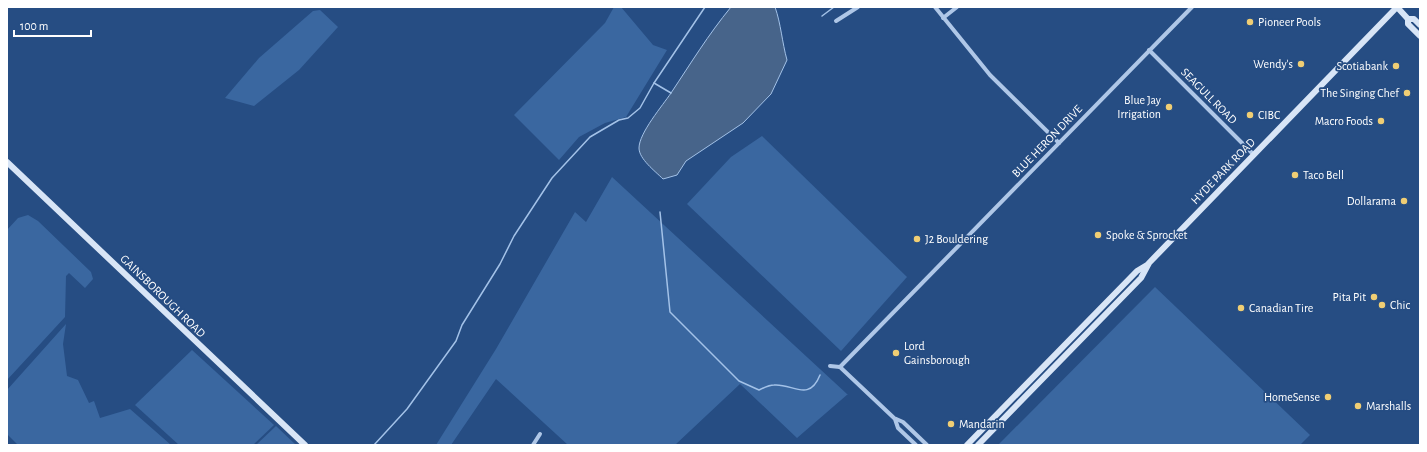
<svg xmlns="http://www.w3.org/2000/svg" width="1427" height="452" font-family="'Alegreya Sans',sans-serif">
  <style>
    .green { fill: #3a67a0 }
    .water { fill: #47648a; stroke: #a3c2e8 }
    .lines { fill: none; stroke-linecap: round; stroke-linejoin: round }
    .stream { stroke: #a3c2e8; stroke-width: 1.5 }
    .minor { stroke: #afc7e7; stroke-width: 4 }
    .secondary { stroke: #d8e5f6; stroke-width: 6 }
    .poi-dot { fill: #f0ce74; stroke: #264d83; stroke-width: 1.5 }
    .labels { text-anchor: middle; stroke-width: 3.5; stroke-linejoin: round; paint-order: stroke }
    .poi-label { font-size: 12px; fill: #fff; stroke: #264d83; text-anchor: start }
    .street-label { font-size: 12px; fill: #fff; stroke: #264d83 }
  </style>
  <rect width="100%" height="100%" fill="#264d83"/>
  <g class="green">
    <polygon points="614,7 621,7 653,45 667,50 626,117 605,123 579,137 559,160 514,115 605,23"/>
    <polygon points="320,10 338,27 299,70 254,106 225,98 259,58 313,11"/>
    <polygon points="762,136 907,277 841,351 687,204 731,157"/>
    <polygon points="612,177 847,394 848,394 797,438 740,384 675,445 568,445 496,379 451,445 436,445 496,349 575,212 586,222"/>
    <polygon points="28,215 38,221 91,272 93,279 85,288 69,273 66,276 65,317 7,380 7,230 18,218"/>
    <polygon points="1155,287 1310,435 1300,445 998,445"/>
    <polygon points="66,324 63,344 67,376 78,380 89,403 94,401 100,418 130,409 171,445 18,445 7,434 7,390"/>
    <polygon points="192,350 274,425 253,445 179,445 135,405"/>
    <polygon points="276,426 296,445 256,445"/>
  </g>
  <path class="water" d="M 731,7 L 775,7 C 781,24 782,42 787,60 L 771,94 L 743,123 L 686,161 L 677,175 L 663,179 C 655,171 639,159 639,148 C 639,133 663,105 671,93 C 691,63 708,35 731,7 Z"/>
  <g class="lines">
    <g class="stream">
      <polyline points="822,16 834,7"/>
      <polyline points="654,83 671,93"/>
      <path d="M 660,212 L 670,312 L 739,381 L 759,390 C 763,388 769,385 774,385 C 792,383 809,403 820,375"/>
      <polyline points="374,445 407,409 456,341 462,325 500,264 514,236 552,178 590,137 619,120 628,118 640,108 654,83 705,7"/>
    </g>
    <g class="minor">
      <polyline points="935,7 990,75 1059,143"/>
      <polyline points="943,18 957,7"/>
      <polyline points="836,21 858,7"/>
      <polyline points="1149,50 1254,155"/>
      <polyline points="830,366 840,367"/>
      <polyline points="840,367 1192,7"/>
      <polyline points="840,367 894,418 903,422 927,445"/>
      <polyline points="895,419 898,428 916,445"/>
      <polyline points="533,445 540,434"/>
    </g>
    <g class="secondary">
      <polyline points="1397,7 1408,19 1408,24 1420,36"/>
      <polyline points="1408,19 1414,19 1420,25"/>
      <polyline points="7,162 305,445"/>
      <polyline points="967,445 1137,271 1147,265"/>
      <polyline points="978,445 1141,278 1149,263 1397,7"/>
    </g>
  </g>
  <g class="poi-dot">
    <circle cx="1250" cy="22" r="4"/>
    <circle cx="1301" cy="64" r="4"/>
    <circle cx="1396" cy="66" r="4"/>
    <circle cx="1407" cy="93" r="4"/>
    <circle cx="1169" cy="107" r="4"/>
    <circle cx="1250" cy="115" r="4"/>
    <circle cx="1381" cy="121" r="4"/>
    <circle cx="1295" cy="175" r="4"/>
    <circle cx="1404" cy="201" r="4"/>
    <circle cx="1098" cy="235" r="4"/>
    <circle cx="917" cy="239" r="4"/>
    <circle cx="1374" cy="297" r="4"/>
    <circle cx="1382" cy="305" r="4"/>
    <circle cx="1241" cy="308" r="4"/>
    <circle cx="896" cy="353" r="4"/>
    <circle cx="1328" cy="397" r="4"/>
    <circle cx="1358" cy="406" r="4"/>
    <circle cx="951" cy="424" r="4"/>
  </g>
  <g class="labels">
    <g class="poi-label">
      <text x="1258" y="26">Pioneer Pools</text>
      <text x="1293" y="68" text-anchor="end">Wendy's</text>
      <text x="1388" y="70" text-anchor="end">Scotiabank</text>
      <text x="1399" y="97" text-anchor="end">The Singing Chef</text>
      <text x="1161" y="104" text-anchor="end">Blue Jay<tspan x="1161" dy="14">Irrigation</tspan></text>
      <text x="1258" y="119">CIBC</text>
      <text x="1373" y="125" text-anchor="end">Macro Foods</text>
      <text x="1303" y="179">Taco Bell</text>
      <text x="1396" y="205" text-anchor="end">Dollarama</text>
      <text x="1106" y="239">Spoke &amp; Sprocket</text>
      <text x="925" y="243">J2 Bouldering</text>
      <text x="1366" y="301" text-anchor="end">Pita Pit</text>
      <text x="1390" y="309">Chic</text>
      <text x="1249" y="312">Canadian Tire</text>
      <text x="904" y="350">Lord<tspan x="904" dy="14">Gainsborough</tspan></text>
      <text x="1320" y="401" text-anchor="end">HomeSense</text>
      <text x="1366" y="410">Marshalls</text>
      <text x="959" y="428">Mandarin</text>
    </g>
    <g class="street-label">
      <text transform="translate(1209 96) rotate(45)" y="4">SEAGULL ROAD</text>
      <text transform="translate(1047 141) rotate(-46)" y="4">BLUE HERON DRIVE</text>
      <text transform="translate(1223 171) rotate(-46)" y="4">HYDE PARK ROAD</text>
      <text transform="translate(163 296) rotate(44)" y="4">GAINSBOROUGH ROAD</text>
    </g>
  </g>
  <rect width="1427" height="452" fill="none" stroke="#ffffff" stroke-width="16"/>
  <path d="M14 30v6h77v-6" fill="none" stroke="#ffffff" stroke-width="2"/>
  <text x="20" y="30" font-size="12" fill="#ffffff" stroke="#264d83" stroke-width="3" paint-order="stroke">100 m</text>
</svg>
